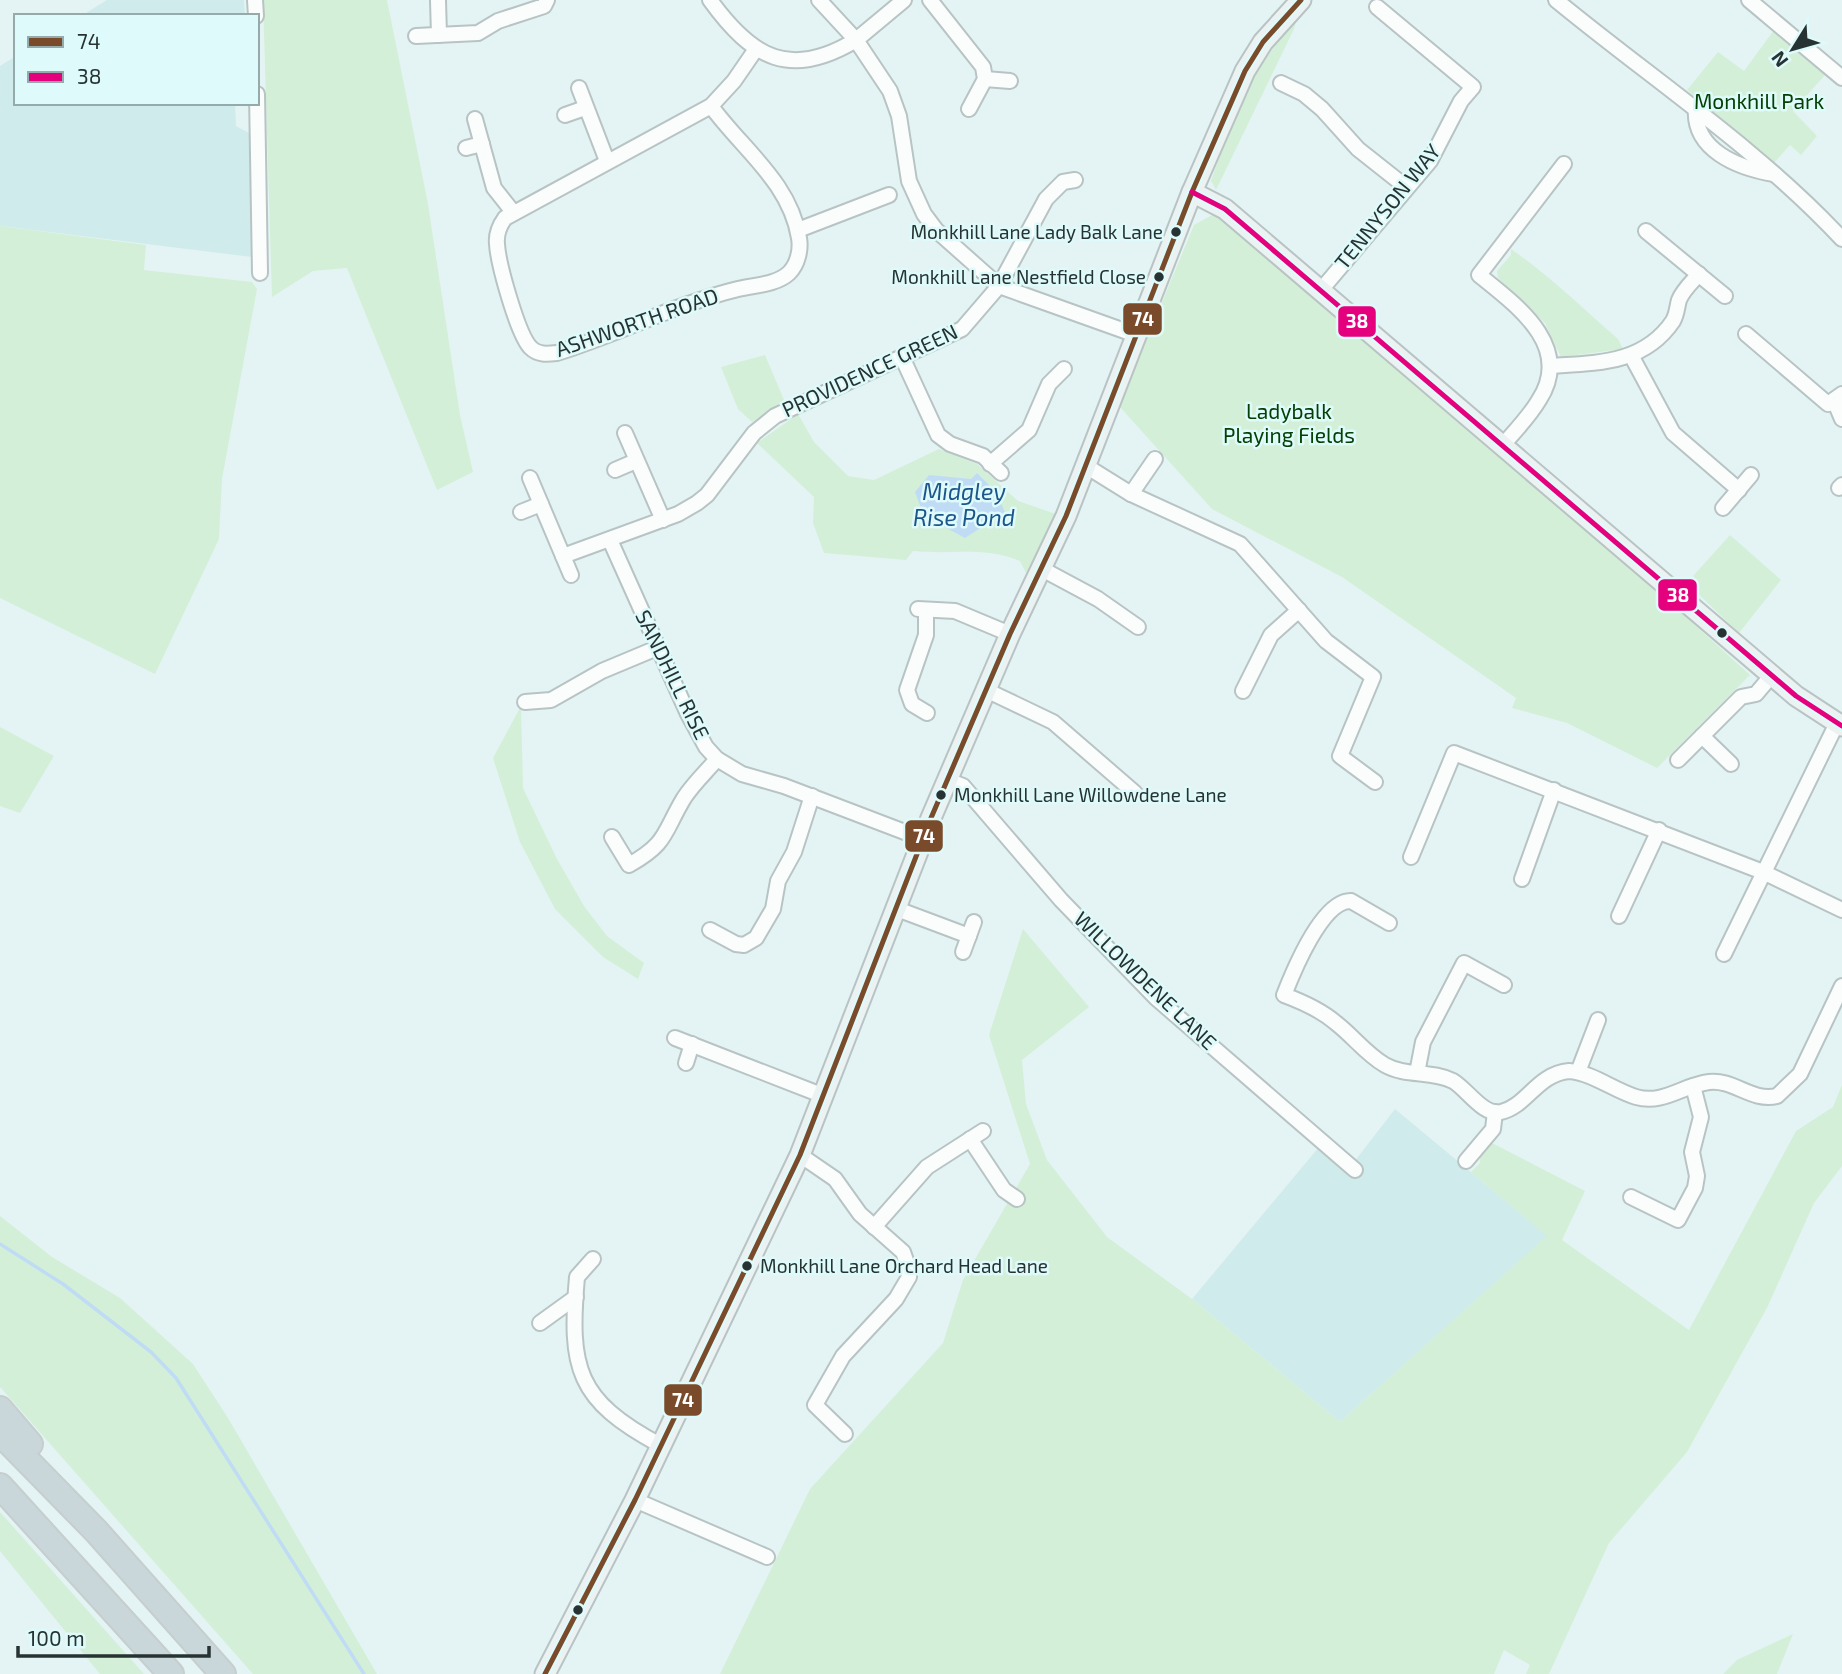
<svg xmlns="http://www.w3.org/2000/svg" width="1842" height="1674" font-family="'Exo 2',sans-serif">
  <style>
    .built { fill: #d0ebeb }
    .green { fill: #d4efd8 }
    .water { fill: #c0dcf5 }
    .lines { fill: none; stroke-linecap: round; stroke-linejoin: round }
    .stream { stroke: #c0dcf5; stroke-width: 3.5 }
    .street-casing { stroke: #b8c4c4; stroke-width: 18 }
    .secondary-casing { stroke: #b8c4c4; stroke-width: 23 }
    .highway-casing { stroke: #c6cece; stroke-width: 28 }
    .street { stroke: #fbfdfd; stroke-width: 14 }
    .secondary { stroke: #ecf1f2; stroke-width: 19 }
    .highway { stroke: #c9d6da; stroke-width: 24 }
    .bus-1-casing { stroke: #defafa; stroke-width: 10 }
    .bus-2-casing { stroke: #defafa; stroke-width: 10 }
    .bus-1 { stroke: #7a4b2a; stroke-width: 5 }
    .bus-2 { stroke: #e5007d; stroke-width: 5 }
    .bus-dot { fill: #273333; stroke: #defafa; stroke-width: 2.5 }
    .labels { text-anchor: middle; stroke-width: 5; stroke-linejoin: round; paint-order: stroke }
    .bus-label { font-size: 19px; fill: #273333; stroke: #defafa; text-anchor: end }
    .park-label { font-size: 21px; fill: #034003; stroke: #defafa }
    .street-label { font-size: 21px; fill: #273333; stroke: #defafa }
    .water-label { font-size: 23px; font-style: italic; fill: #1b558b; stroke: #defafa }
    .line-badge { stroke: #defafa; stroke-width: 2.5 }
    .badge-label { font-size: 19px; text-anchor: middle; font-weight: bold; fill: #fff }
  </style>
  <rect width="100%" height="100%" fill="#e4f4f4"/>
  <g class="built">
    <polygon points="107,0 244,0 245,16 81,16"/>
    <polygon points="16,56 16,103 235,103 236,126 249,133 252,257 0,226 0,66"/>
    <polygon points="1395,1109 1548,1236 1340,1422 1192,1299 1324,1141 1354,1162"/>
  </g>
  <g class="green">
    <polygon points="263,0 387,0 428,204 460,415 473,472 437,490 347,268 313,271 272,297"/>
    <path d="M 1297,19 L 1294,29 L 1216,190 L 1211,181 C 1236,112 1247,76 1297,19 Z"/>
    <polygon points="1774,30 1825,75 1793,111 1817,136 1801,155 1790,145 1774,163 1687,90 1718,52 1744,71"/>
    <polygon points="1214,214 1665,598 1750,675 1657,768 1567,723 1512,708 1516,698 1342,577 1212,509 1119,406 1194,225"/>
    <polygon points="0,226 146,245 144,270 252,282 257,289 222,479 219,539 155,674 0,598"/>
    <path d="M 1511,249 C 1550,276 1582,308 1618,339 L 1623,349 L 1561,357 L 1545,323 L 1498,278 L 1497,271 L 1511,255 Z"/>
    <polygon points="765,355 784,400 752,422 738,409 721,367"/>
    <path d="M 798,414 L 814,442 L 848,476 L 874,480 L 939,449 L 977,464 L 1018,501 L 1056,514 L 1026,573 L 1020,561 C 983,546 952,555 913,551 L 906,560 L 824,553 L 813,523 L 814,497 L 757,443 Z"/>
    <polygon points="1730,535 1781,580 1739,633 1692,588 1694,575"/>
    <polygon points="521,706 523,788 557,859 584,906 607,936 644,963 638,979 603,957 555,909 520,842 493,758"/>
    <polygon points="0,727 54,756 20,813 0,806"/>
    <polygon points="1023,929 1089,1007 1022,1060 1026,1104 1047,1160 1107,1237 1192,1299 1340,1422 1547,1236 1471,1172 1480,1163 1480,1153 1492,1143 1585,1191 1562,1240 1689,1330 1796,1131 1833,1107 1842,1085 1842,1166 1814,1203 1767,1308 1687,1452 1609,1543 1549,1674 1526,1674 1530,1665 1504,1650 1494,1674 720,1674 810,1489 943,1343 963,1280 1030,1164 989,1035"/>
    <polygon points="0,1216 52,1257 120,1298 193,1364 228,1418 377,1674 253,1674 0,1387"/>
    <polygon points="0,1512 144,1674 100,1674 0,1551"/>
    <polygon points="1793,1634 1777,1674 1723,1674 1737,1660"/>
  </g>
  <polygon class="water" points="977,473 995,491 1005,512 965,538 924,516 915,492 929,475 971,479"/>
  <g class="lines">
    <polyline class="stream" points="0,1244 63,1284 151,1352 176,1378 364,1674"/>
    <defs>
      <g id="street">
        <polyline points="255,0 256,16"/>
        <polyline points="438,0 439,35"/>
        <path d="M 710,0 C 752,58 790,80 856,40 L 890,91 L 899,116 L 909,181 L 924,214 L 936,230 L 999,286 L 1136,335"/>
        <polyline points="819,0 856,40 904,0"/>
        <polyline points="930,0 983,67 985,79 969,109"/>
        <path d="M 1556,0 C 1652,79 1757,148 1842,239"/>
        <polyline points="1749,0 1842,78"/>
        <polyline points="416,36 478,33 498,21 544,6 547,0"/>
        <polyline points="985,79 1010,81"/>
        <polyline points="1281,83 1304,94 1322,109 1358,149 1406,187"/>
        <polyline points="579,88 607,161"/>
        <polyline points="257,94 260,273"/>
        <path d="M 711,106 C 742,149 790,182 799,238 C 801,249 798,264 789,273 C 776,285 754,285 738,289 C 676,304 618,334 557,353 C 547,354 538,355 531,348 C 518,336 498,263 497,244 C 496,235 500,225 505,218 L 711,106 L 734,81 L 756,49"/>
        <path d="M 1696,107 C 1692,150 1738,168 1774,174"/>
        <polyline points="565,115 585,108"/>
        <polyline points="475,119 494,188 513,212"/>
        <polyline points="466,148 482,144"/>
        <polyline points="798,230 889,195"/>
        <polyline points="1646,231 1725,296"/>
        <polyline points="1321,290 1430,161 1461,101 1473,87 1377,7"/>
        <polyline points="1746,334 1828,404 1842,394"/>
        <polyline points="902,357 938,435 950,444 983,456 1001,473"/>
        <polyline points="1632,357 1673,433 1739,490"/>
        <path d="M 1550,366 C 1597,363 1644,364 1673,321 C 1677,314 1677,307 1679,300 C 1683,290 1692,282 1699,274"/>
        <polyline points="1834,400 1842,419"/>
        <polyline points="625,433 663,520"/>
        <path d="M 1502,446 C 1515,431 1529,417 1539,400 C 1574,346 1516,305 1479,275 L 1564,164"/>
        <polyline points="990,464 1029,430 1049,384 1064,369"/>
        <polyline points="1086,466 1131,494 1240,544 1326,641 1373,677 1340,756 1375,782"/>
        <polyline points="615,470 636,461"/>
        <polyline points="530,478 571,575"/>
        <polyline points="1839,488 1842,485"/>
        <polyline points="1131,494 1155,459"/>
        <polyline points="1723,508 1751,475"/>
        <polyline points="521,512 541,504"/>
        <polyline points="610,540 688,714 706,747 717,759 742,774 784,786 923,839"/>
        <polyline points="563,556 678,514 697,503 707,495 754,433 775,416 962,329 999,286 1046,199 1063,182 1075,180"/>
        <polyline points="1042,569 1098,599 1138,627"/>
        <polyline points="918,609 955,611 1010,634"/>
        <polyline points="926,610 926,635 907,690 912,704 927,713"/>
        <polyline points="988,691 1053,722 1135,793"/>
        <polyline points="1243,691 1271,635 1299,610"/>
        <polyline points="525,702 551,700 602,671 657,648"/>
        <polyline points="1702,736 1731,764"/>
        <polyline points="1678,760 1741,697 1756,694 1772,675"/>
        <polyline points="948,780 963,786 1061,900 1156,998 1355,1170"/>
        <path d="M 612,837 L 629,865 C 668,843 663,833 684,798 C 693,784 706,772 717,759"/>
        <polyline points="1411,857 1454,753 1763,872 1842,910"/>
        <polyline points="1522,879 1554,790"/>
        <polyline points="897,909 969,936"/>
        <polyline points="1619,916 1659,830"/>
        <path d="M 1389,923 L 1351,901 C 1322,900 1293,972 1284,995 C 1303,1002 1321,1010 1336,1023 C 1353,1036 1366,1054 1385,1065 C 1406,1077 1432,1070 1453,1081 C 1467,1089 1483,1116 1501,1112 C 1527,1106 1537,1074 1569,1071 C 1593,1073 1613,1090 1636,1097 C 1663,1105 1683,1085 1709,1082 C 1734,1079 1751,1102 1777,1096 L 1800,1074 L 1842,986"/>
        <polyline points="710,930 736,944 744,945 756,938 773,909 778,881 794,852 812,796"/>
        <polyline points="963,952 974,922"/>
        <polyline points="1724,954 1837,723"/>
        <polyline points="675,1038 824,1096"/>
        <polyline points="686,1063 692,1044"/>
        <polyline points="1578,1072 1598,1020"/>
        <polyline points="1417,1073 1423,1042 1464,963 1504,985"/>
        <polyline points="970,1139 1004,1190 1017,1199"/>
        <polyline points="800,1155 835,1179 860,1214 903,1252 909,1269 909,1277 896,1299 843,1356 815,1405 845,1434"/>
        <polyline points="1466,1161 1493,1129 1495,1112"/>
        <polyline points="1631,1197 1678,1220 1695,1188 1697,1176 1692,1152 1701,1117 1693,1086"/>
        <polyline points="874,1227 927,1167 983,1131"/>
        <path d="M 593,1259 L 577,1277 C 569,1368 576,1400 660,1445"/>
        <polyline points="540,1323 576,1297"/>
        <polyline points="635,1500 767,1557"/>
      </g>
      <g id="secondary">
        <polyline points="1192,192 1225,209 1796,696 1842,726"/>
        <polyline points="545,1674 635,1500 800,1155 931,818 1010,634 1066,516 1192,192 1245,71 1263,42 1301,0"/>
      </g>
      <g id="highway">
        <polyline points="0,1409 30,1444"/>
        <polyline points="0,1433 96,1531 223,1674"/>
        <polyline points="0,1486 171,1674"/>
      </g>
    </defs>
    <use href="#street" class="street-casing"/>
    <use href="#secondary" class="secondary-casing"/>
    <use href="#highway" class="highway-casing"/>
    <use href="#street" class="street"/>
    <use href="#secondary" class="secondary"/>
    <use href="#highway" class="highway"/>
    <defs>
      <polyline id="bus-1" points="545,1674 635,1500 800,1155 931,818 1010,634 1066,516 1192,192 1245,71 1263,42 1301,0"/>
      <polyline id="bus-2" points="1192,192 1225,209 1796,696 1842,726"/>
    </defs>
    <use href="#bus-1" class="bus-1-casing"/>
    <use href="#bus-2" class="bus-2-casing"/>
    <use href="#bus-1" class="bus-1"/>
    <use href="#bus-2" class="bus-2"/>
  </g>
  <g class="bus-dot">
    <circle cx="1176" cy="232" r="6"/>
    <circle cx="1159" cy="277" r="6"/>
    <circle cx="1722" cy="633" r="6"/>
    <circle cx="941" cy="795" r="6"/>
    <circle cx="747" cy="1266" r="6"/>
    <circle cx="578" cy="1610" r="6"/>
  </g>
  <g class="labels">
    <g class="bus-label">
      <text x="1163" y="239">Monkhill Lane Lady Balk Lane</text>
      <text x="1146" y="284">Monkhill Lane Nestfield Close</text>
      <text x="954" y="802" text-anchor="start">Monkhill Lane Willowdene Lane</text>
      <text x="760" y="1273" text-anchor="start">Monkhill Lane Orchard Head Lane</text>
    </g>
    <g class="park-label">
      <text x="1759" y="109">Monkhill Park</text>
      <text x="1289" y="419">Ladybalk<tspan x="1289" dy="24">Playing Fields</tspan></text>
    </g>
    <g class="street-label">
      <text transform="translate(1388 207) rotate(-51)" y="7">TENNYSON WAY</text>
      <text transform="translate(637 323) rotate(-19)" y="7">ASHWORTH ROAD</text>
      <text transform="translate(870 371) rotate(-25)" y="7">PROVIDENCE GREEN</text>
      <text transform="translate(672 675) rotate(64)" y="7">SANDHILL RISE</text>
      <text transform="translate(1145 981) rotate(44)" y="7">WILLOWDENE LANE</text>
    </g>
    <g class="water-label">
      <text x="964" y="500">Midgley<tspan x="964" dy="26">Rise Pond</tspan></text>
    </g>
  </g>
  <g class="line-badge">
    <rect x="1122" y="302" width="41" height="34" rx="7" fill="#7a4b2a"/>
    <rect x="1337" y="305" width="40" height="33" rx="7" fill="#e5007d"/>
    <rect x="1657" y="578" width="41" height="34" rx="7" fill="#e5007d"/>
    <rect x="904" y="819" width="40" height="34" rx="7" fill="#7a4b2a"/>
    <rect x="663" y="1383" width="40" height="34" rx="7" fill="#7a4b2a"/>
  </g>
  <g class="badge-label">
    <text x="1143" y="326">74</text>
    <text x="1357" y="328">38</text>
    <text x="1678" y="602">38</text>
    <text x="924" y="843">74</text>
    <text x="683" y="1407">74</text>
  </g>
  <rect x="14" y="14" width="245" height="91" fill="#defafa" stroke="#95aaaa" stroke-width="2"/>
  <rect x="28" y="37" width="35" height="10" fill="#7a4b2a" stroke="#95aaaa" stroke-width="2"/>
  <text x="77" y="49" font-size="21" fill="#273333">74</text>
  <rect x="28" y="72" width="35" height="10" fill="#e5007d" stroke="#95aaaa" stroke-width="2"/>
  <text x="77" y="84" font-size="21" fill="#273333">38</text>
  <g transform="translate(1793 49) rotate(233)" stroke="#defafa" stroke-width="5" paint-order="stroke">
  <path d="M0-5L12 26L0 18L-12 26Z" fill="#273333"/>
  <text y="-10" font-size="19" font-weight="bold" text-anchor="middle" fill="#273333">N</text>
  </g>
  <path d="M18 1646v10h191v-10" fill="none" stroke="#273333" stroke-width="3.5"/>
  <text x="28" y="1646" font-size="21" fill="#273333" stroke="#defafa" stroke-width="5" paint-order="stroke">100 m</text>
</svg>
